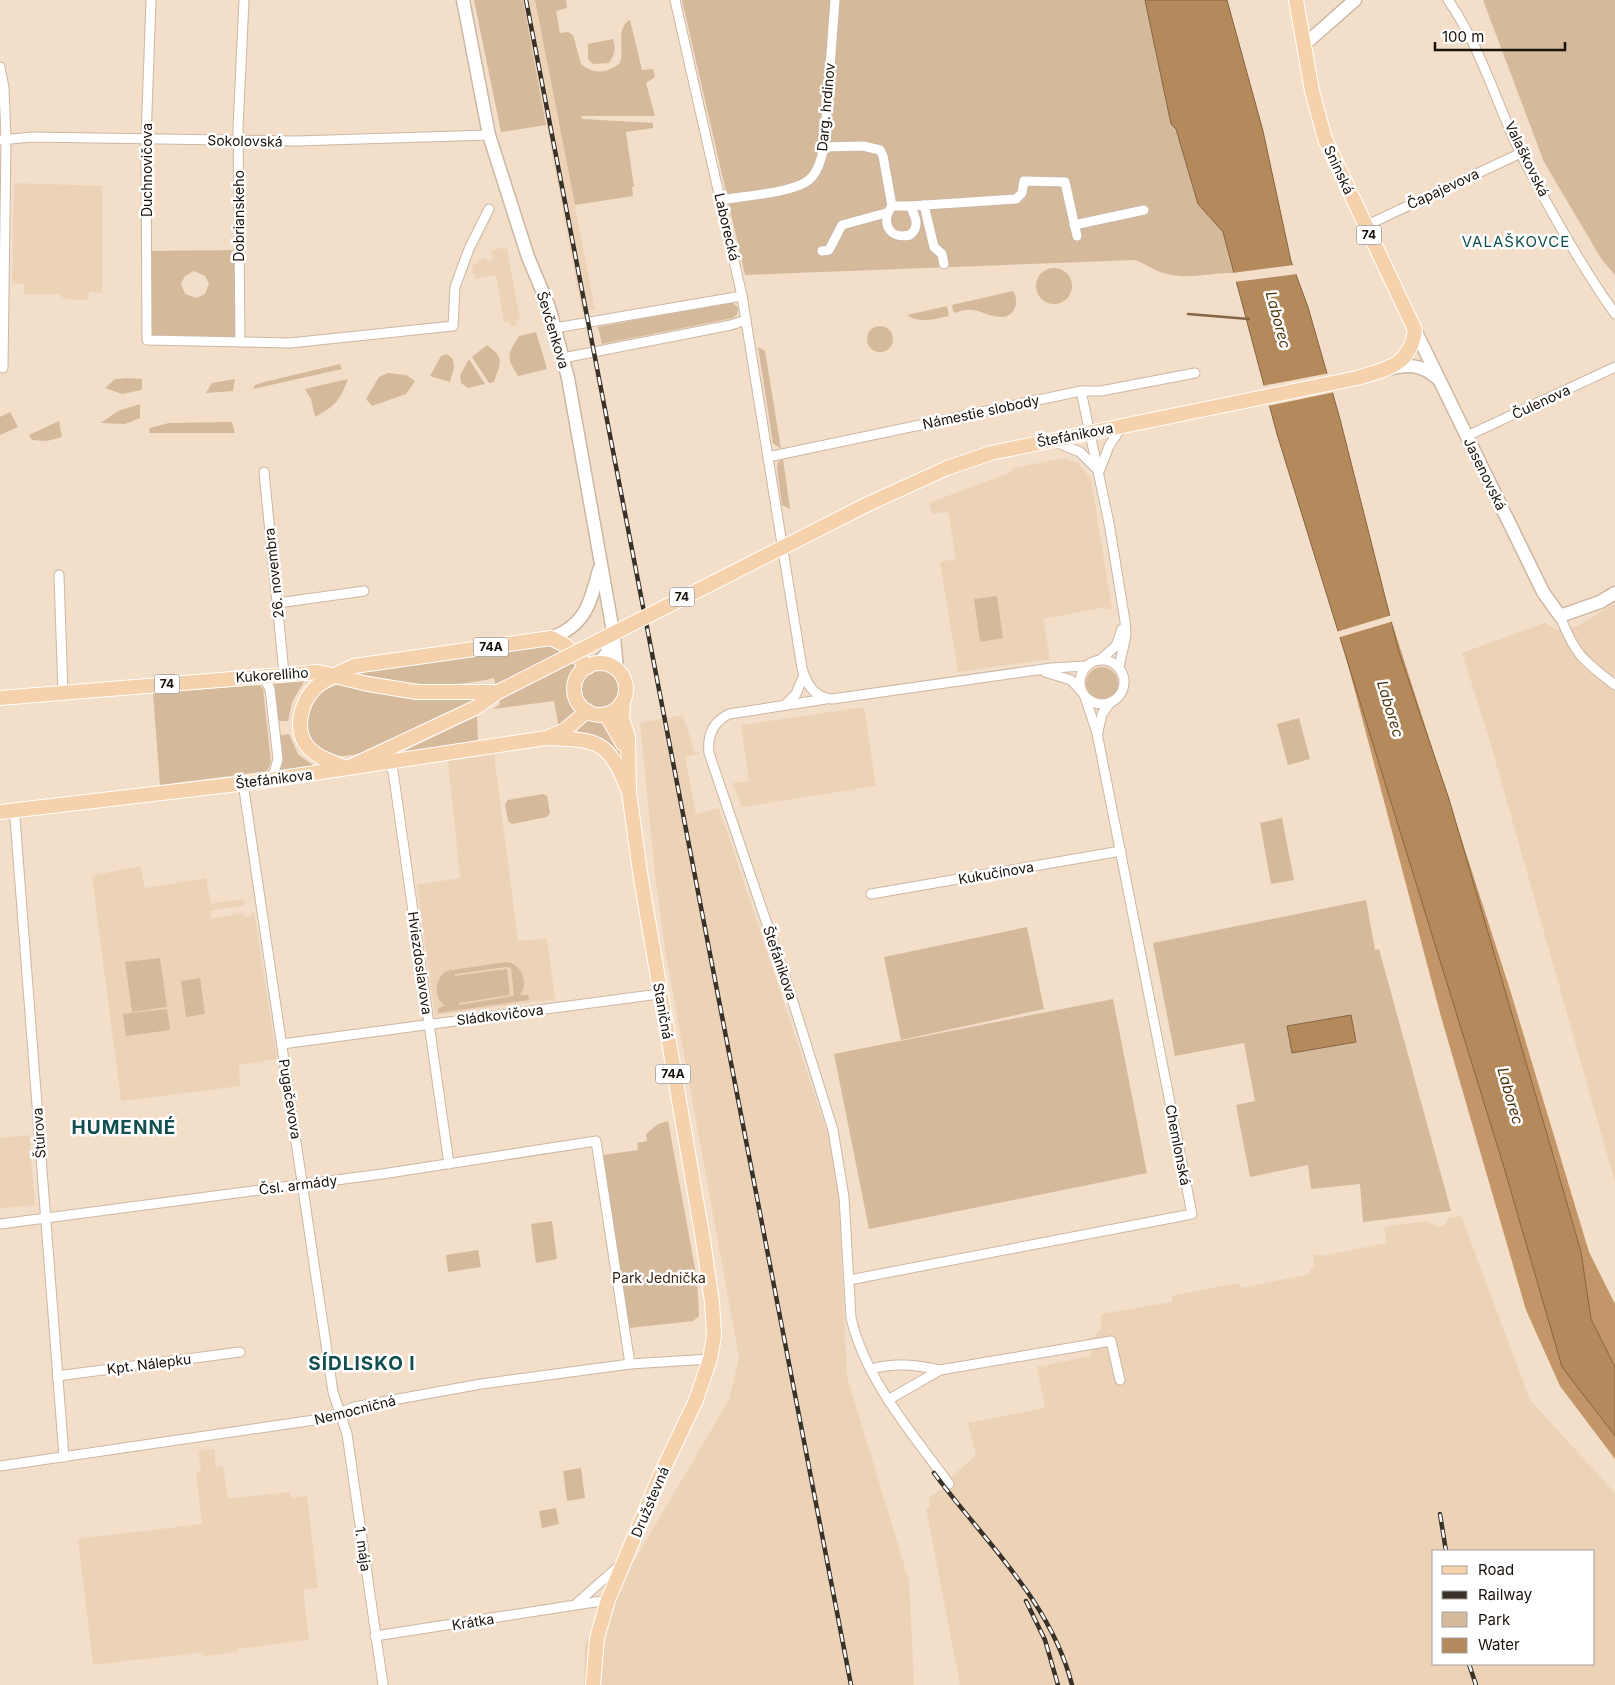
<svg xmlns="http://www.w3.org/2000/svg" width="1615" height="1685" font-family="Inter,sans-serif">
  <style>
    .built { fill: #ecd2b7; fill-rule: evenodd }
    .green { fill: #d5b99b; fill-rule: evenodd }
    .forest { fill: #c29668 }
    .water { fill: #b4895b; stroke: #866543 }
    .pier { fill: #f3dec9 }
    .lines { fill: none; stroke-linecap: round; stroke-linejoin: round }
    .stream { stroke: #866543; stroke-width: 2.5 }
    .street-casing { stroke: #cbb7a3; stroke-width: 11 }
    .secondary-casing { stroke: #cbb7a3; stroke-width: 15 }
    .primary-casing { stroke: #fff; stroke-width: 16 }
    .street { stroke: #fff; stroke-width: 9 }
    .secondary { stroke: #fff; stroke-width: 12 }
    .primary { stroke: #f5d2ab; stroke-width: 14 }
    .rail-casing { stroke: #3a3128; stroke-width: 4.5 }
    .rail { stroke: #fff; stroke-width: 2.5; stroke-dasharray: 8; stroke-linecap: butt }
    .primary-bridge-casing { stroke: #fff; stroke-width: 16; stroke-linecap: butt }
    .primary-bridge { stroke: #f5d2ab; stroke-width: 14 }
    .labels { text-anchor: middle; stroke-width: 5; stroke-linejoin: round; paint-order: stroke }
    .shield { fill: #fff; stroke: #5e5954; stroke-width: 1 }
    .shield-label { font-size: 12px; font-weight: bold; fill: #19120b }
    .street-label { font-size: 14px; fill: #19120b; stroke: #fff }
    .park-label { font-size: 14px; fill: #38250f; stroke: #fff }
    .neighbourhood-label { font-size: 15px; letter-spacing: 1px; fill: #114f50; stroke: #fff }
    .water-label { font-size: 15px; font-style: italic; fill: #50320c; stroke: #fff }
    .district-label { font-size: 19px; font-weight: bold; letter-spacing: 1px; fill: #114f50; stroke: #fff }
  </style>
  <rect width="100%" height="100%" fill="#f3dec9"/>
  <g class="built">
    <polygon points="523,0 535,0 595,310 582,312"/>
    <polygon points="14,183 102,186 102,293 89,292 88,300 64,299 60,294 24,294 24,284 12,283"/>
    <polygon points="497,248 507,249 520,320 516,320 517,325 511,327 510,322 504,323 496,275 476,279 475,274 472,274 473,264 478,263 478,260 486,258 487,261 493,260 492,251 497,250"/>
    <polygon points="1064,458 1078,463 1091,479 1112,609 1106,610 1105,607 1043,619 1050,659 958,672 940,562 956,559 953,550 955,549 948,513 946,512 932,514 929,503 1009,473 1013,468"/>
    <polygon points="1615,603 1615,675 1611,677 1615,681 1615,1182 1488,735 1462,653 1545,623 1556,630 1580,625"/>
    <polygon points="864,707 876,786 741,807 733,783 749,781 741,725"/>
    <polygon points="679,716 683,716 695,753 700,752 701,753 685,757 696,814 719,808 829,1138 838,1181 847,1377 909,1581 914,1685 584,1685 585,1644 729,1400 739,1358 665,949 655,874 640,723"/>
    <polygon points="494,754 518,941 547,938 555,999 435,1015 417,885 460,878 448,761"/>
    <polygon points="140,866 145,888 206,878 211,904 244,899 245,905 210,911 211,919 243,913 244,917 252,916 252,912 254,912 277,1059 239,1065 240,1086 121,1101 92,876"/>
    <polygon points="29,1135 35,1205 0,1208 0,1138"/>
    <path d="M 1461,1216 L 1530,1400 L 1615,1493 L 1615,1685 L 960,1685 L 926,1508 L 930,1507 L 929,1498 L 947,1485 L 946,1482 L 976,1455 L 968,1423 L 1045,1408 L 1037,1367 L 1091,1356 L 1089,1338 L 1094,1337 L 1101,1329 L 1101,1314 L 1172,1302 L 1172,1296 L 1191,1292 L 1239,1283 L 1240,1288 L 1311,1274 L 1310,1268 L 1315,1266 L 1313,1255 L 1319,1254 L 1320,1256 L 1387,1243 L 1384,1227 L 1427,1221 L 1437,1227 L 1445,1225 L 1449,1218 ZM 1434,1551 L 1594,1551 L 1594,1664 L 1434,1664 Z"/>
    <polygon points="214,1449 216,1467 223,1466 228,1499 290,1492 291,1498 307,1496 318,1588 303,1590 309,1640 237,1649 238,1652 204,1656 203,1652 93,1665 78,1539 202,1524 196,1472 201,1471 198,1451"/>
  </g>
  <g class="green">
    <polygon points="474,0 523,0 546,125 501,132"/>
    <path d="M 535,0 L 566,0 L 567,8 L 556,11 L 560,33 L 568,32 L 573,35 L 581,64 C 593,75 608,73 620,63 C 625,50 615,27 630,20 L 642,70 L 653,69 L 655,77 L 646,83 L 655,116 L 581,116 L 582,119 L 653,123 L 653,128 L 626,132 L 634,187 L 632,187 L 633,196 L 575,205 Z"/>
    <path d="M 682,0 L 1145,0 L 1171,124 L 1176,129 L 1198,204 L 1223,232 L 1234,273 C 1213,272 1192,279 1172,275 C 1159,273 1148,266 1136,260 L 745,275 Z"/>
    <polygon points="1483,0 1615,0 1615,275 1602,260 1544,162"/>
    <path d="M 613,39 C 616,49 615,54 609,63 L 593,64 L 588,59 L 588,44 Z"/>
    <path d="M 239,250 L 240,342 L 147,340 L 147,251 ZM 194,271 L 205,276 L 209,284 L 205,294 L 196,298 L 185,294 L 181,284 L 185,276 Z"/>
    <circle cx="1054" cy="286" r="18"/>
    <path d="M 1013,291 C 1020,301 1015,317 1001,317 C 983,317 977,304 955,313 L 953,311 L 952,305 Z"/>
    <polygon points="732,302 738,308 737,315 733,318 602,344 598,327"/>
    <path d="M 947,306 L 949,316 C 935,319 919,324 907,315 Z"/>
    <circle cx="880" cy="339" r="13"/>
    <path d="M 536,332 L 547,369 L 518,376 C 506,357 507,355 519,336 Z"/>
    <path d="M 487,345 C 505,359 501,361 494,382 L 489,383 L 472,357 Z"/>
    <polygon points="758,347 765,351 781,449 773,443"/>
    <polygon points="447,354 453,359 454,368 450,382 430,376 441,356"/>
    <polygon points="469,359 485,384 468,388 461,383 460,376"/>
    <polygon points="340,364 342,369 253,389 255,385 264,382"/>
    <polygon points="388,373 406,375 415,381 406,394 372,406 366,399 379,377"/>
    <polygon points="128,378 142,379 142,390 122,394 105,388 115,379"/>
    <polygon points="235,379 233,391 206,393 212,383"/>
    <path d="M 348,379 C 340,401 335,406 315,417 L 311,399 L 305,389 Z"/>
    <polygon points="140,404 140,418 125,424 101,423 118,411"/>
    <polygon points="10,412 18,427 0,435 0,417"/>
    <polygon points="59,421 62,437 47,441 32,440 29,435"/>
    <polygon points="232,422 235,433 149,433 150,428 169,423"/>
    <polygon points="783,459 790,509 782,505 777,468 778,462"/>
    <polygon points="997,596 1003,638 980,642 974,599"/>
    <path d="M 546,643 L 563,649 L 580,667 C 569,680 569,697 581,709 L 559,728 L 554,701 L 493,709 L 500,704 L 494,678 C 442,690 410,684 359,674 L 359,671 Z"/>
    <circle cx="1102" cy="683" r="16"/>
    <circle cx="601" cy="688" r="20"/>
    <polygon points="271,680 305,680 292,702 288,721 277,721 274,687"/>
    <path d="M 344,684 L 425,699 L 455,699 L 483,696 L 484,698 C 449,714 379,755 343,756 C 294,756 296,688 344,684 Z"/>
    <polygon points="260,685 263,689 271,762 267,771 160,785 153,693"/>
    <polygon points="477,716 478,742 396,755"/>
    <path d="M 591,717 L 606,722 L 621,749 L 621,758 L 618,758 C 612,734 587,739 576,730 L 577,725 Z"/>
    <polygon points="1299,718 1310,759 1288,765 1277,724"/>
    <polygon points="289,734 298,754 314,766 279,773 282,764 278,736"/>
    <polygon points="543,794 547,796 550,813 547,817 512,824 508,821 505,804 508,800"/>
    <polygon points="1282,818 1294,880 1271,884 1260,823"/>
    <polygon points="1366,900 1375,950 1379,949 1451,1211 1363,1222 1360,1184 1311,1189 1308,1165 1250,1177 1236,1105 1255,1101 1244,1043 1175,1056 1153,943"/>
    <polygon points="1027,927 1044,1009 901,1040 884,957"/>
    <polygon points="160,958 167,1007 132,1012 125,962"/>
    <path d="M 506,962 C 522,964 529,982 520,995 L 528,995 L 529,1000 L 438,1013 L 438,1008 L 445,1006 C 433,996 434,981 446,971 ZM 506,967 L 511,968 L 514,995 L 513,996 L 459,1005 L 459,1003 L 510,995 L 507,969 L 455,976 L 455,974 Z"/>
    <polygon points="200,978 205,1014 186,1017 181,981"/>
    <polygon points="1113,999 1147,1173 869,1229 834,1054"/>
    <polygon points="167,1009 170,1030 126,1036 123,1014"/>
    <polygon points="668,1121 697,1279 699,1316 693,1321 629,1328 603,1155 638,1150 637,1143 647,1141 646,1134 658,1124"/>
    <polygon points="552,1221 557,1259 536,1263 531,1224"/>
    <polygon points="478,1250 481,1267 448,1272 446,1255"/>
    <polygon points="581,1468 585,1498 567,1501 563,1471"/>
    <polygon points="556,1508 559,1524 542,1528 539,1511"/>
  </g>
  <polygon class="forest" points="1393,626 1511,993 1589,1252 1615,1304 1615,1459 1560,1386 1526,1310 1440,1013 1343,646"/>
  <g class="water">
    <polygon points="1145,0 1227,0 1263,131 1291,261 1308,307 1340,419 1399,652 1449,799 1549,1141 1581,1252 1591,1319 1615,1367 1615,1436 1562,1367 1503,1164 1277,434 1223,232 1198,204 1176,129 1171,124"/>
    <polygon points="1351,1015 1356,1042 1292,1053 1287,1026"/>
  </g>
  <g class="pier">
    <polygon points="1294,265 1297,274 1234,282 1232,273"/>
    <polygon points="1330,373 1335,392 1267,406 1262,386"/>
    <polygon points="1392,615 1394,621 1337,638 1336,632"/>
  </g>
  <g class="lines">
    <polyline class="stream" points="1188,314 1249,319"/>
    <defs>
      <g id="street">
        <polyline points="151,0 146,139 147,340 290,343 453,326 455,287 469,249 489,209"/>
        <path d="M 675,0 L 742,296 L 802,668 C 806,683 814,698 832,699 L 1051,668 L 1087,666"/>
        <path d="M 1448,0 C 1481,47 1496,103 1521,154 C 1549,209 1580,264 1615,314"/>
        <polyline points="0,67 4,88 6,139 3,368"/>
        <polyline points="0,140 32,137 296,141 489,135"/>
        <polyline points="824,147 863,146 880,150 883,156 892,206 910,206 1016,199 1022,193 1024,181 1065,182 1077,236"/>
        <path d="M 721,200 C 742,196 795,193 810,179 C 819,170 821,159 824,147 L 835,0"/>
        <polyline points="924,205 934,247 942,254 944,264"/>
        <path d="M 892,206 C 880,222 889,240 910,235 C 920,227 916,217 910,206"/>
        <polyline points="1074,225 1144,210"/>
        <polyline points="1365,226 1521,153"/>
        <polyline points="822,251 829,250 842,225 886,213"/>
        <polyline points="555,328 742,296"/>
        <polyline points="240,342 238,128 244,0"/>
        <polyline points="563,358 731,325 746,320"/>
        <polyline points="1081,391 1109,523 1125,621 1126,635 1119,667"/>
        <polyline points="1467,436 1615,367"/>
        <polyline points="1053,441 1080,452 1098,470"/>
        <polyline points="768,457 1081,391 1101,391 1195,373"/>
        <polyline points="264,472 284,673"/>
        <polyline points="1099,472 1109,446 1122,426"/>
        <polyline points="59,575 63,694"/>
        <polyline points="278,603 364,591"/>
        <path d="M 1560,616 C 1575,655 1583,660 1615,685"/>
        <circle cx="1102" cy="682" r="22"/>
        <polyline points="1100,660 1116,646 1122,629"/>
        <polyline points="1045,672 1071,680 1081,691"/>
        <polyline points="262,675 270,689 278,759 274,773 268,779"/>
        <path d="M 826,699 L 729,714 C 713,722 707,735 709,753 L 789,989 L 833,1130 L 844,1197 L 851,1318 C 866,1381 912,1433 949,1484"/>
        <polyline points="785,705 796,694 804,675"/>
        <polyline points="1098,732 1102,714 1110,703"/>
        <polyline points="387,763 393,771 449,1164"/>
        <polyline points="243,783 333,1392 347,1434 383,1685"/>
        <polyline points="7,811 15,818 64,1457"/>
        <polyline points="871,894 1121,851"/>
        <polyline points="282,1044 659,994"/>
        <polyline points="0,1224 382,1174 596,1141 630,1364"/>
        <polyline points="849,1280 1192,1214 1097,733 1085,697"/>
        <path d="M 871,1369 C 895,1362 916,1365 940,1370"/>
        <polyline points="57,1376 240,1352"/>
        <polyline points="888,1400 940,1370 1111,1341 1120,1380"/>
        <polyline points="0,1466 328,1418 354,1407 481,1384 630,1364 710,1359"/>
        <polyline points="577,1603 620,1565"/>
        <polyline points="375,1636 608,1600"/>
      </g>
      <g id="secondary">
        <polyline points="463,0 489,135 528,257 549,307 568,378 614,637 617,669"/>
        <polyline points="1304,45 1355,0"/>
        <polyline points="1415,330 1543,592 1560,616 1600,602 1615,593"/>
        <path d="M 1388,369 C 1408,364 1421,364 1437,378"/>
        <path d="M 551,638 C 586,625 590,603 599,570"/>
        <polyline points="597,663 605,656 614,637"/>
      </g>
      <g id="primary">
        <path d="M 868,504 L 947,468 L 991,453 L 1357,378 C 1387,369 1410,366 1415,330 L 1325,139 L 1312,91 L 1296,0"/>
        <circle cx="600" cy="689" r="26"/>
        <path d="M 498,692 L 475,708 L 347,768 C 334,763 317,758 307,746 C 294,729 301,703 314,689 C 325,678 341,672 354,666 L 551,638 L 565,645 L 588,667"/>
        <polyline points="0,698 318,672 368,684 417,692 498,692"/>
        <polyline points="606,714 623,744"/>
        <polyline points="549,737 565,730 587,711"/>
        <path d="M 0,812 L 255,782 L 546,738 C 595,740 607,738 627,787"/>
        <polyline points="593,1685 597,1638 608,1600 660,1476 696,1400 710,1359 714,1336 712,1302 703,1240 641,879 629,792 628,737 622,718 623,701"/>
      </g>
    </defs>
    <use href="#street" class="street-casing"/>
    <use href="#secondary" class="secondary-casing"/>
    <use href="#primary" class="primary-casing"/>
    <use href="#street" class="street"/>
    <use href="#secondary" class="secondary"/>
    <use href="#primary" class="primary"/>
    <defs>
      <g id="rail">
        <polyline points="526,0 851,1685"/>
        <path d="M 934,1473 C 983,1540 1051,1601 1072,1685"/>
        <polyline points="1440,1514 1446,1551"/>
        <polyline points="1026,1601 1045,1640 1058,1685"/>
        <polyline points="1469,1664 1476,1685"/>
      </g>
    </defs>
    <use href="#rail" class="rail-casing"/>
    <use href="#rail" class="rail"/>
    <defs>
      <polyline id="primary-bridge" points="498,692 868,504"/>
    </defs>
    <use href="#primary-bridge" class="primary-bridge-casing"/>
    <use href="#primary-bridge" class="primary-bridge"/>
  </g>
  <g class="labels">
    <g class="shield">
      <rect x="1356.5" y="225.5" width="25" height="19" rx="4"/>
      <rect x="669.5" y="587.5" width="25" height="19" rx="4"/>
      <rect x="473.5" y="637.5" width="35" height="19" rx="4"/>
      <rect x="154.5" y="674.5" width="25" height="19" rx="4"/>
      <rect x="655.5" y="1064.5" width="35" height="19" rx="4"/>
    </g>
    <g class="shield-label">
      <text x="1369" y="239">74</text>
      <text x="682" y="601">74</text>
      <text x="491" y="651">74A</text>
      <text x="167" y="688">74</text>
      <text x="673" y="1078">74A</text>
    </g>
    <g class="street-label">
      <text transform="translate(826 107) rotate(-85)" y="5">Darg. hrdinov</text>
      <text transform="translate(245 141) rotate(1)" y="5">Sokolovská</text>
      <text transform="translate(1527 159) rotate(64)" y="5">Valaškovská</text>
      <text transform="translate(147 170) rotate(-90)" y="5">Duchnovičova</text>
      <text transform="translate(1339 170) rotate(65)" y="5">Sninská</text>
      <text transform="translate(1443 189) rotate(-25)" y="5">Čapajevova</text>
      <text transform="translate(239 216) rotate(-90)" y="5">Dobrianskeho</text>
      <text transform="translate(727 227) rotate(77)" y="5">Laborecká</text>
      <text transform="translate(553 330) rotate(73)" y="5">Ševčenkova</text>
      <text transform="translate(1541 402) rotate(-25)" y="5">Čulenova</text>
      <text transform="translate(981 412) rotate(-12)" y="5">Námestie slobody</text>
      <text transform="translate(1075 435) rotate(-11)" y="5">Štefánikova</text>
      <text transform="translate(1485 474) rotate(64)" y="5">Jasenovská</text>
      <text transform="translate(274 573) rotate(-96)" y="5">26. novembra</text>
      <text transform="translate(272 675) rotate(-4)" y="5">Kukorelliho</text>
      <text transform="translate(274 779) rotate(-7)" y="5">Štefánikova</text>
      <text transform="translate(996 873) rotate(-10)" y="5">Kukučínova</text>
      <text transform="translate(420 963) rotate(82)" y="5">Hviezdoslavova</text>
      <text transform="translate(780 963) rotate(71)" y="5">Štefánikova</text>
      <text transform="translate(663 1011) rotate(80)" y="5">Staničná</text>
      <text transform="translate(500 1015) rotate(-7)" y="5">Sládkovičova</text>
      <text transform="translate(290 1099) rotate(81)" y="5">Pugačevova</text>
      <text transform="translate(39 1133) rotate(-94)" y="5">Štúrova</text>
      <text transform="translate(1178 1145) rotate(79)" y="5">Chemlonská</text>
      <text transform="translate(298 1185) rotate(-7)" y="5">Čsl. armády</text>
      <text transform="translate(149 1364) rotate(-7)" y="5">Kpt. Nálepku</text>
      <text transform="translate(355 1410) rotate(-14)" y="5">Nemocničná</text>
      <text transform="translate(650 1502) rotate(-67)" y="5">Družstevná</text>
      <text transform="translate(363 1549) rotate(82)" y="5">1. mája</text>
      <text transform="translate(473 1622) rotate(-9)" y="5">Krátka</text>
    </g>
    <g class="park-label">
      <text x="659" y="1283">Park Jednička</text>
    </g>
    <g class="neighbourhood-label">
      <text x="1516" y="247">VALAŠKOVCE</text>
    </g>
    <g class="water-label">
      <text transform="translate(1278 320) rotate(75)" y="5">Laborec</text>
      <text transform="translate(1390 709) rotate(73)" y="5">Laborec</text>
      <text transform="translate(1510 1096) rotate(74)" y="5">Laborec</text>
    </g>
    <g class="district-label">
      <text x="124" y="1134">HUMENNÉ</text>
      <text x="362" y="1370">SÍDLISKO I</text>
    </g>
  </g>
  <rect x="1432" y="1550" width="162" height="115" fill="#ffffff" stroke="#a3a09d"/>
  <rect x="1442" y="1566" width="25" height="8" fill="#f5d2ab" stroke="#a3a09d"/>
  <text x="1478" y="1575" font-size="15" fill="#19120b">Road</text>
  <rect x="1442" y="1591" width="25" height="8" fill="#3a3128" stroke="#a3a09d"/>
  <text x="1478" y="1600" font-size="15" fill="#19120b">Railway</text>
  <rect x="1442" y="1612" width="25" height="15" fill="#d5b99b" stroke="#a3a09d"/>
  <text x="1478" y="1625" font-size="15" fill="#19120b">Park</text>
  <rect x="1442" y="1638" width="25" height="15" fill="#b4895b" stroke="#a3a09d"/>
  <text x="1478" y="1650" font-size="15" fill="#19120b">Water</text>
  <path d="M1435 42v8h130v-8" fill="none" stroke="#19120b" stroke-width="2.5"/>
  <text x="1442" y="42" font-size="15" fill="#19120b" stroke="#ffffff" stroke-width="4" paint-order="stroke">100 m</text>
</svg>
